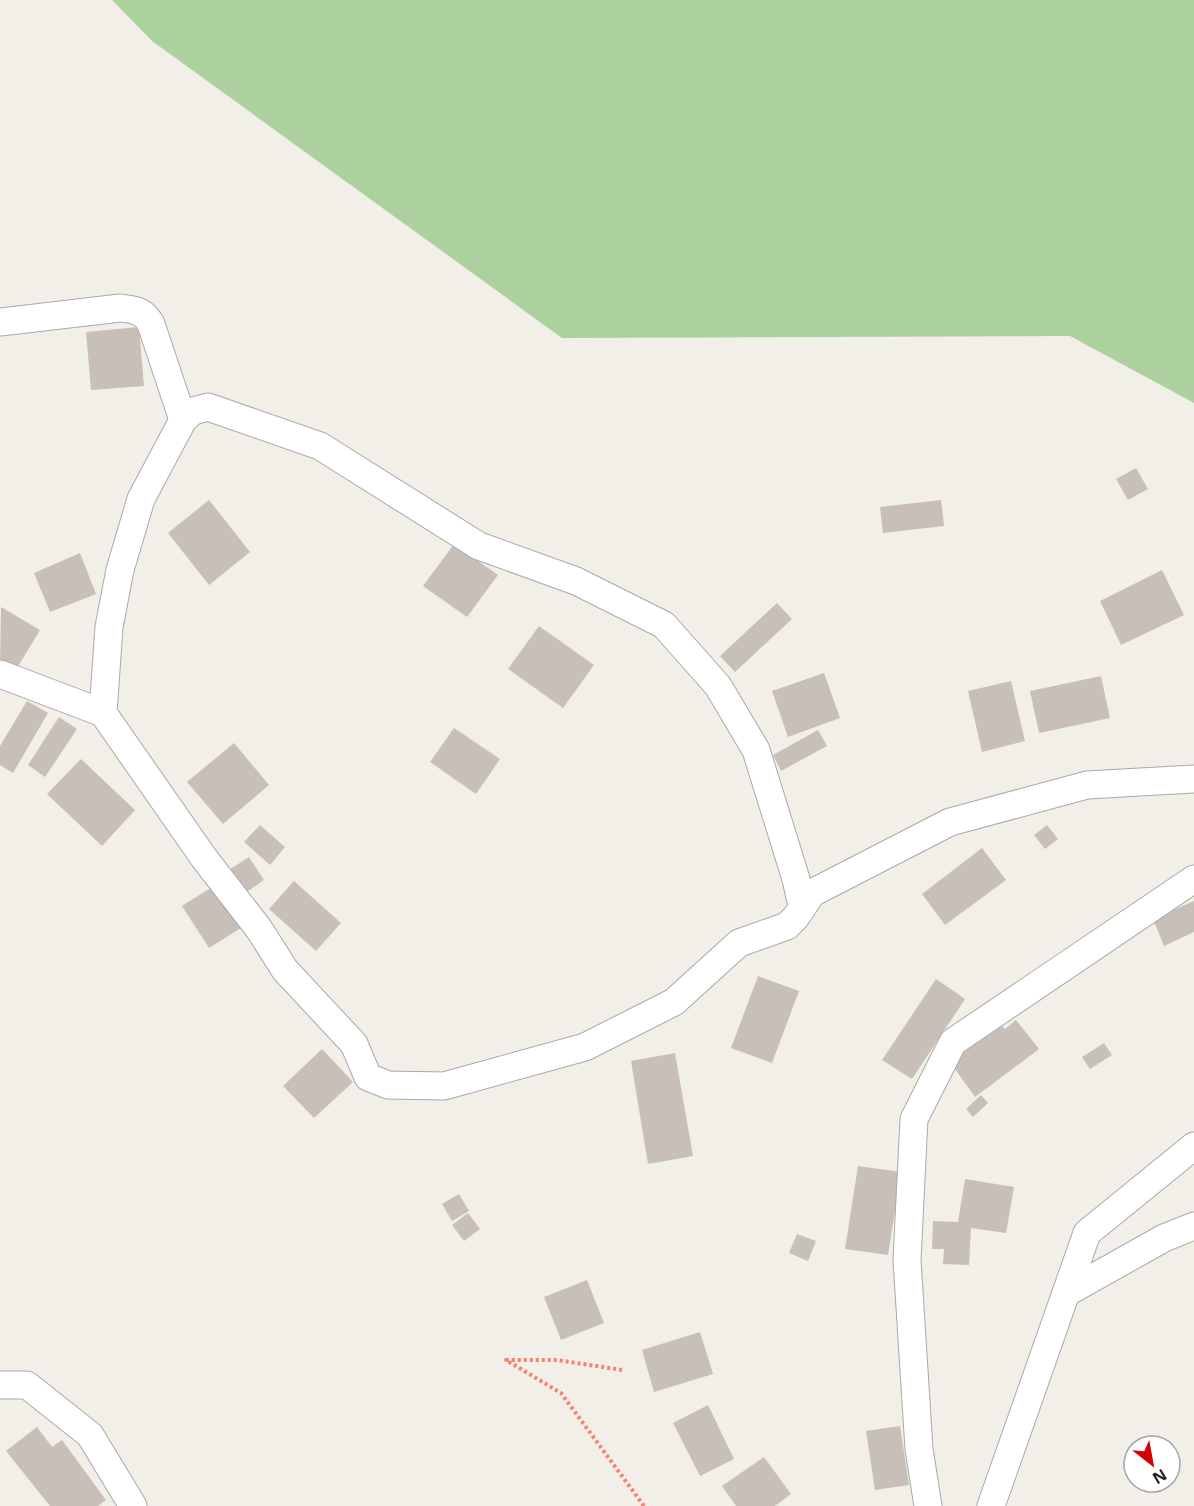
<svg xmlns="http://www.w3.org/2000/svg" width="1194" height="1506" font-family="'Open Sans',sans-serif">
  <style>
    .forest { fill: #add19e }
    .building { fill: #c7bfb8 }
    .lines { fill: none; stroke-linecap: round; stroke-linejoin: round }
    .street-casing { stroke: #a9a9a9; stroke-width: 29 }
    .path { stroke: #fa8072; stroke-width: 4; stroke-dasharray: 3 3; stroke-linecap: butt }
    .street { stroke: #fff; stroke-width: 27 }
  </style>
  <rect width="100%" height="100%" fill="#f2efe9"/>
  <polygon class="forest" points="112,0 1194,0 1194,403 1070,336 562,338 152,41"/>
  <g class="building">
    <polygon points="139,327 144,386 91,390 86,332"/>
    <polygon points="1136,468 1148,489 1128,500 1116,479"/>
    <polygon points="209,500 250,552 209,585 168,533"/>
    <polygon points="941,500 944,526 883,533 880,507"/>
    <polygon points="454,544 498,575 467,617 423,586"/>
    <polygon points="80,553 96,594 50,612 34,573"/>
    <polygon points="1162,570 1184,615 1121,645 1100,601"/>
    <polygon points="777,603 792,619 735,672 720,656"/>
    <polygon points="1,607 40,630 14,673 0,665"/>
    <polygon points="539,626 594,665 563,708 508,669"/>
    <polygon points="824,673 840,718 788,737 772,691"/>
    <polygon points="1101,676 1110,718 1039,733 1030,691"/>
    <polygon points="1011,681 1025,741 982,752 968,691"/>
    <polygon points="27,701 48,713 13,773 0,765 0,746"/>
    <polygon points="59,717 77,729 45,777 28,765"/>
    <polygon points="454,728 500,759 476,794 430,762"/>
    <polygon points="818,730 827,746 781,771 773,755"/>
    <polygon points="234,743 269,785 223,824 187,782"/>
    <polygon points="81,759 135,810 102,846 47,794"/>
    <polygon points="260,825 285,847 270,865 244,842"/>
    <polygon points="1047,825 1058,839 1045,849 1034,835"/>
    <polygon points="982,848 1006,880 945,925 922,894"/>
    <polygon points="249,857 264,880 244,894 229,870"/>
    <polygon points="294,881 341,923 316,951 269,909"/>
    <polygon points="217,884 244,926 209,948 182,906"/>
    <polygon points="1194,901 1194,932 1164,946 1153,919"/>
    <polygon points="758,976 799,991 772,1063 731,1048"/>
    <polygon points="936,979 965,999 912,1079 882,1060"/>
    <polygon points="1016,1020 1039,1049 975,1097 950,1062 1001,1024 1005,1029"/>
    <polygon points="1104,1043 1112,1055 1090,1069 1082,1057"/>
    <polygon points="322,1049 353,1082 314,1118 283,1086"/>
    <polygon points="675,1053 693,1156 648,1164 631,1061"/>
    <polygon points="981,1095 988,1103 973,1117 966,1109"/>
    <polygon points="858,1166 901,1172 888,1255 845,1249"/>
    <polygon points="965,1179 1014,1187 1006,1233 971,1228 969,1265 943,1264 944,1249 932,1249 933,1221 958,1222"/>
    <polygon points="459,1194 469,1211 452,1221 442,1204"/>
    <polygon points="468,1213 480,1229 464,1241 452,1225"/>
    <polygon points="797,1234 816,1241 808,1261 789,1253"/>
    <polygon points="587,1280 604,1323 561,1340 544,1297"/>
    <polygon points="700,1332 713,1374 654,1392 642,1350"/>
    <polygon points="708,1405 734,1459 700,1476 673,1423"/>
    <polygon points="900,1426 909,1485 875,1490 866,1431"/>
    <polygon points="37,1427 52,1447 62,1440 106,1500 98,1506 50,1506 6,1451"/>
    <polygon points="764,1457 791,1494 775,1506 736,1506 722,1486"/>
  </g>
  <g class="lines">
    <defs>
      <g id="street">
        <path d="M 0,322 L 120,308 C 135,310 143,310 151,324 L 183,420"/>
        <polyline points="0,674 103,713"/>
        <polyline points="802,906 796,879 756,750 718,686 664,625 576,581 479,546 320,446 208,407 193,411 183,420 141,499 120,570 109,627 103,713 204,858 259,929 285,970 354,1044 368,1077 388,1085 444,1086 585,1047 674,1002 739,943 787,926 796,917 812,893 950,822 1087,785 1194,779"/>
        <polyline points="1066,1293 1164,1238 1194,1226"/>
        <polyline points="0,1385 27,1385 90,1435 133,1506"/>
        <polyline points="928,1506 919,1449 907,1260 914,1119 953,1042 1194,879"/>
        <polyline points="991,1506 1087,1233 1194,1146"/>
      </g>
    </defs>
    <use href="#street" class="street-casing"/>
    <polyline class="path" points="622,1370 557,1360 506,1360 561,1393 644,1506"/>
    <use href="#street" class="street"/>
  </g>
  <g transform="translate(1152 1464) rotate(149)"><circle r="28" fill="#ffffff" stroke="#a7a7a7" stroke-width="1.5"/>
  <path d="M0-4.5L10 22L0 15L-10 22Z" fill="#d40000"/>
  <text y="-9" font-size="16" font-weight="bold" text-anchor="middle" fill="#222222">N</text>
  </g>
</svg>
